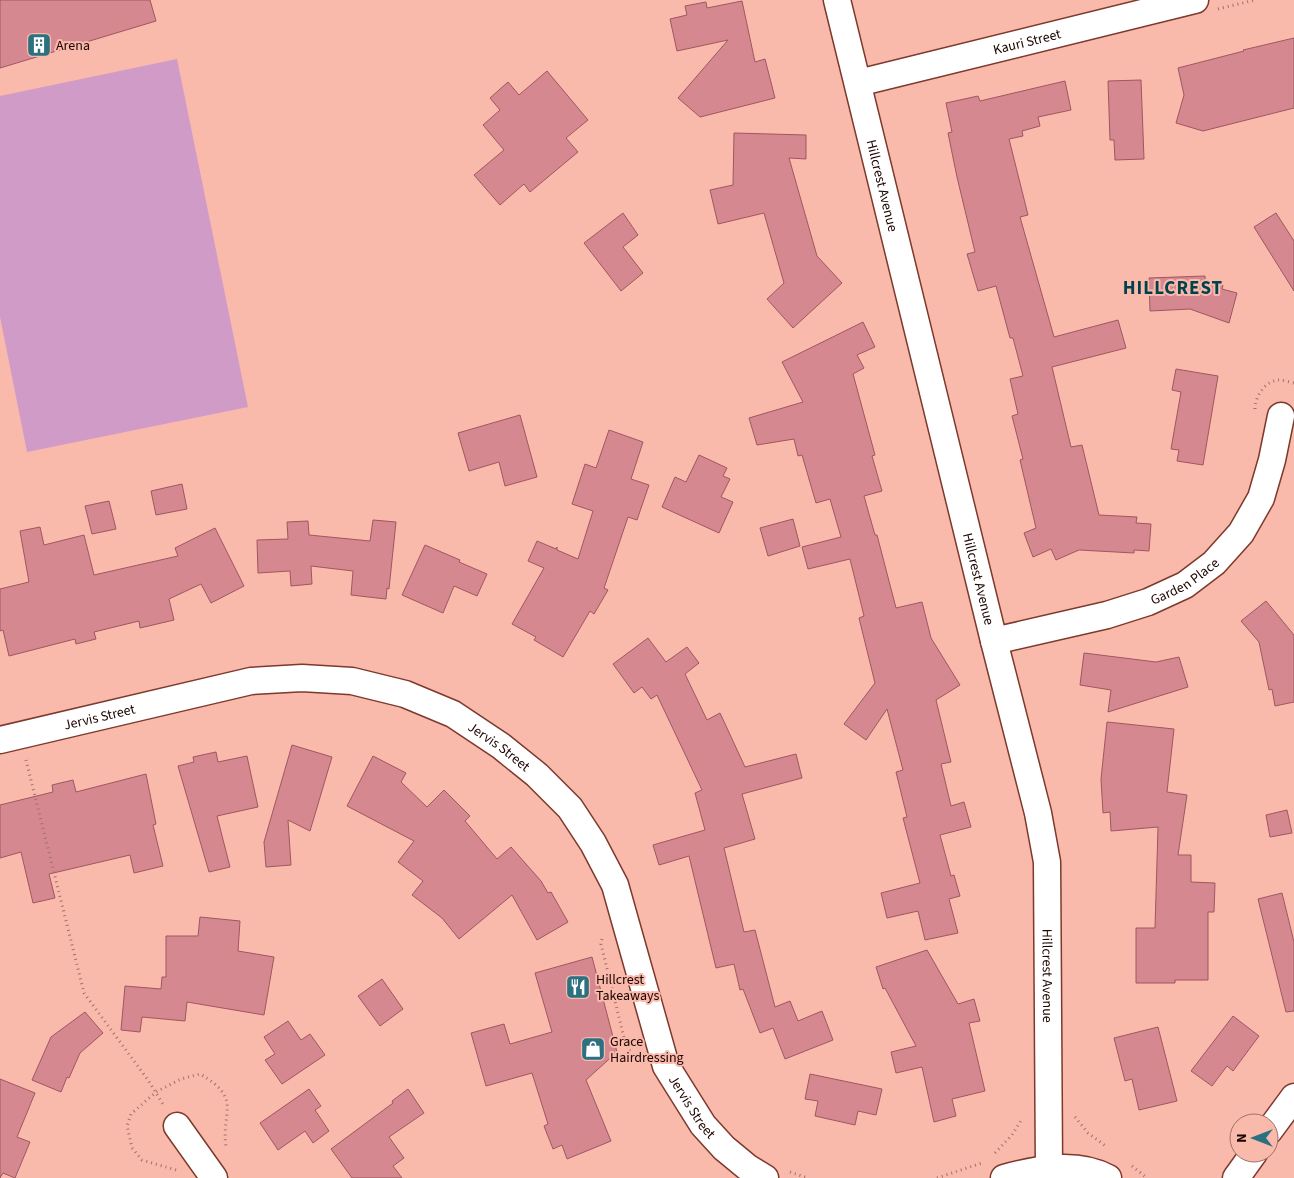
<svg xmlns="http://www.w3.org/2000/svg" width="1294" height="1178" font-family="'Source Sans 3',sans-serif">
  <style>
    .green { fill: #d19bc8 }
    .building { fill: #d68890; stroke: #9f5760 }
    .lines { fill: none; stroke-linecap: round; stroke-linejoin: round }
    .street-casing { stroke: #7c392c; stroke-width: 29 }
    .path { stroke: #a27268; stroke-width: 3; stroke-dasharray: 1 4; stroke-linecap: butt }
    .street { stroke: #fff; stroke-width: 26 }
    .labels { text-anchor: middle; stroke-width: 4; stroke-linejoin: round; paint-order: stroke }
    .street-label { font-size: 14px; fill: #1c0401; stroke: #f9b9ab }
    .poi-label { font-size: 14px; fill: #1c0401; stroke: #f9b9ab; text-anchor: start }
    .district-label { font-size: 19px; font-weight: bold; letter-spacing: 1px; fill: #00414b; stroke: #f9b9ab }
  </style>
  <rect width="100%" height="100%" fill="#f9b9ab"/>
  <polygon class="green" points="177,59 248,407 27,452 0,317 0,96"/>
  <g class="building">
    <polygon points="0,0 150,0 156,21 0,68"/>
    <polygon points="742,1 755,62 765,59 775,98 700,117 678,98 728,40 677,51 670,19 687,15 685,6 706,2 707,8"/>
    <polygon points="1294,38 1294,108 1203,131 1176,123 1184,95 1178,68 1244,51 1243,50"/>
    <polygon points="547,71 588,120 566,138 578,152 530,192 524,184 500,205 474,175 504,150 483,125 500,110 490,98 508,82 519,95"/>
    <polygon points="1141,80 1144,159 1115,160 1114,140 1110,140 1108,81"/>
    <polygon points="1065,81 1071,110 1038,117 1040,126 1022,131 1023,136 1009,139 1028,215 1020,217 1054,337 1118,320 1126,348 1052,367 1071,447 1082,445 1099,515 1137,517 1136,523 1151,524 1149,551 1134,550 1134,553 1079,550 1056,560 1051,549 1033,557 1024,533 1036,528 1020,460 1023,459 1012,416 1018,414 1010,379 1023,376 1013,338 1010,338 996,286 978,291 967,254 975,252 957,177 948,133 952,132 946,103 978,96 980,101"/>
    <polygon points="734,133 806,135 806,159 789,158 817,256 842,283 793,328 767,299 784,283 764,213 718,224 710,190 733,185"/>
    <polygon points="623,213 638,235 623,247 643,273 621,291 584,243"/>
    <polygon points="1276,213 1294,241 1294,291 1254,227"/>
    <polygon points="1205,276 1205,280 1223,285 1222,289 1237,293 1229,323 1190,309 1150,311 1149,278"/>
    <polygon points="863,322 875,347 857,355 864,368 853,374 875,455 872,456 882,491 864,496 875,535 877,535 896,608 922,602 931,638 960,685 936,700 951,762 941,764 951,806 964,802 971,827 940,835 951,876 954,875 960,896 949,899 958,933 925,940 918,911 887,918 881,893 920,883 903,818 907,817 896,772 903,770 887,709 866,740 844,724 875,683 859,618 864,616 850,559 808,569 802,547 841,537 830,499 816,503 802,455 798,456 794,439 757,445 749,418 803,402 782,362"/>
    <polygon points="1176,369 1218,376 1203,465 1177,461 1179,450 1171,449 1181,392 1172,390"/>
    <polygon points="520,415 537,477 505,486 499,462 469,471 458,433"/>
    <polygon points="609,430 643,442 631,479 649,485 637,520 628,517 604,588 608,590 594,614 590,611 563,657 534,640 536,637 512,624 544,568 528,561 537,541 556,549 557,547 557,550 578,559 593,511 572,504 585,464 596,468"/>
    <polygon points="699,455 727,468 723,476 730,479 721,497 733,502 719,533 662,507 675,477 686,482"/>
    <polygon points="182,484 187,509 156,515 151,491"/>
    <polygon points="109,501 116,529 92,534 85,506"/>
    <polygon points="793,519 800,546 768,556 760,528"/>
    <polygon points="373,520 396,522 389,589 387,588 386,599 351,595 353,571 311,566 312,584 291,586 290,571 258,573 257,540 288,539 287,522 308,521 309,535 370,541"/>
    <polygon points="40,527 44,545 84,535 94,575 178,556 175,548 215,528 244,586 211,603 201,584 169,599 174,620 140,628 139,621 94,632 96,639 76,644 75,639 9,656 3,630 0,631 0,589 29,582 20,531"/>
    <polygon points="425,545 460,560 459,562 487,574 477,596 454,586 443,613 402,595"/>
    <polygon points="1266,601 1294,635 1294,702 1275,706 1272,689 1269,690 1259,642 1241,621"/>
    <polygon points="648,638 666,662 687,647 699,663 685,674 707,720 720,713 745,767 796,754 802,778 742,794 755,839 724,848 744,932 755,930 775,1007 790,1001 798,1021 822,1011 833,1040 785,1059 773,1028 760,1033 743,989 740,990 734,964 716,968 689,856 659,865 653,845 705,830 695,793 702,790 657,695 651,699 642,687 634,693 613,664"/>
    <polygon points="1084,653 1156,662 1179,657 1188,687 1108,712 1111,690 1080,685"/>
    <polygon points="1107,722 1174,729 1167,792 1187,795 1178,855 1191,855 1191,882 1215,883 1214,912 1208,912 1208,980 1175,980 1175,983 1136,983 1136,928 1155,928 1158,827 1111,831 1110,812 1103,813 1101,779"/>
    <polygon points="292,745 332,757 310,831 288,820 291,865 266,867 264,842"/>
    <polygon points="216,752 218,762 247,756 258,807 217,816 230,867 209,872 178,766 194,762 193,757"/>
    <polygon points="373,756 406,773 401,782 427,807 444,790 470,816 465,821 497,859 511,847 541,881 548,893 551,892 568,922 537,940 512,895 459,939 442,918 412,895 423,881 398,862 414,841 347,806"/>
    <polygon points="146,774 156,824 153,825 163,866 134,873 130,855 49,874 55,898 33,903 21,852 0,858 0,805 53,792 52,785 73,780 76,792"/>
    <polygon points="1287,810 1292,833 1270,837 1266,815"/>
    <polygon points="1282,893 1294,942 1294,1011 1286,1012 1258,899"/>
    <polygon points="200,917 240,921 238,951 274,957 264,1015 187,1002 185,1021 142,1017 140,1032 121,1030 125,986 161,989 162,977 166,977 166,936 198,936"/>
    <polygon points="927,950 958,1004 974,999 980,1021 969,1023 985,1091 952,1099 956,1116 934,1122 922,1067 896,1073 891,1052 916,1046 885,988 883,989 876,967"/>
    <polygon points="592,957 617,1052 586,1080 611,1141 567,1159 562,1145 553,1149 544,1126 548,1124 532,1073 486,1086 471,1033 504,1024 510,1044 552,1032 535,973"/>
    <polygon points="382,979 403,1009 380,1026 358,996"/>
    <polygon points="85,1012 103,1033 80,1053 69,1078 67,1077 61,1092 32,1080 51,1037"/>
    <polygon points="1233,1016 1259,1036 1233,1071 1227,1066 1212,1086 1191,1071"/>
    <polygon points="288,1021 301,1040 310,1034 325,1055 282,1084 265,1060 275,1054 264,1037"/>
    <polygon points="1158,1027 1177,1101 1139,1110 1132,1079 1125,1081 1114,1038"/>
    <polygon points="810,1074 882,1089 876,1115 858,1111 855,1125 815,1116 818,1101 805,1099"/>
    <polygon points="0,1079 35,1093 17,1137 30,1142 15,1178 3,1173 0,1178"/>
    <polygon points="309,1089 321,1106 315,1110 329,1131 313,1143 305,1131 278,1150 260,1123"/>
    <polygon points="408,1089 424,1113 389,1137 404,1158 393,1166 402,1178 352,1178 331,1149 393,1103 392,1101"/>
  </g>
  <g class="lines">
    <defs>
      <g id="street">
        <path id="s1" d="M 837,0 L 994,641 L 1038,813 L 1047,862 L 1049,1168"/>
        <path id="s2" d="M 858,83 L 1195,0"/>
        <path id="s3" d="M 994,641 L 1107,615 L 1148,602 L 1185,585 L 1214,563 L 1241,533 L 1261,498 L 1272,460 L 1281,416"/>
        <path id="s4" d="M 0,740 L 251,681 L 302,678 L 352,681 L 405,694 L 453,714 L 501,746 L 537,775 L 570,808 L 593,843 L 615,885 L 666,1066 L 703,1125 L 724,1148 L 747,1167 L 765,1178"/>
        <polyline points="177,1126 214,1178"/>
        <polyline points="1269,1131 1294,1097"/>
        <path d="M 1004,1178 C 1037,1169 1077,1161 1108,1178"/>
        <polyline points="1236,1178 1254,1153"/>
      </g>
    </defs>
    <use href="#street" class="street-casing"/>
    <g class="path">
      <polyline points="1218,9 1255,0"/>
      <path d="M 1255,409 C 1255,397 1264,382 1278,380 C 1283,380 1290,382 1294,383"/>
      <polyline points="26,760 84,993 148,1080 164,1106"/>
      <polyline points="602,939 601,944 625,1042 636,1062"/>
      <polyline points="1075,1117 1088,1133 1107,1147"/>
      <polyline points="995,1153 1012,1135 1022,1119"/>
      <polyline points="1132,1166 1147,1178"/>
      <path d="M 176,1170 L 142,1160 L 132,1148 L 127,1126 L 131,1114 L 156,1092 L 181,1079 L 200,1074 C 243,1099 221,1110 226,1147"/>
      <polyline points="790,1172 808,1178"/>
      <polyline points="937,1178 982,1163"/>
    </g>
    <use href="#street" class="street"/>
  </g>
  <defs>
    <symbol id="building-square" viewBox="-11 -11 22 22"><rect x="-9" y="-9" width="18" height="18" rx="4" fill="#2b717f" stroke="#f9b9ab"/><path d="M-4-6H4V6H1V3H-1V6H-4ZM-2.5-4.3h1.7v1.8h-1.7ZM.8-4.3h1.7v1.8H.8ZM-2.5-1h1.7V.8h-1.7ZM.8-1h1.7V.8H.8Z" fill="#fff"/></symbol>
    <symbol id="restaurant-square" viewBox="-11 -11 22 22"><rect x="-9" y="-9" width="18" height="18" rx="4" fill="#2b717f" stroke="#f9b9ab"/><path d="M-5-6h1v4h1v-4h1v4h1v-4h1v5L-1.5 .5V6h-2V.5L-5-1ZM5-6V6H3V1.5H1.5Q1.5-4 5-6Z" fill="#fff"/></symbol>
    <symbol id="shop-square" viewBox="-11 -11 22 22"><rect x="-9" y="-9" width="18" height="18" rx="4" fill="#2b717f" stroke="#f9b9ab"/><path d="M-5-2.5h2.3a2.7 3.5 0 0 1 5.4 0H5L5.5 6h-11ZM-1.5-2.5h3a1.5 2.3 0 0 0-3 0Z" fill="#fff"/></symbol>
  </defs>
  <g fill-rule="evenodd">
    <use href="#building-square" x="25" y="31" width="28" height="28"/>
    <use href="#restaurant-square" x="564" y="973" width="28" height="28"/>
    <use href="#shop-square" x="579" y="1035" width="28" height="28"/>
  </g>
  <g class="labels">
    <g class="street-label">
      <text dy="5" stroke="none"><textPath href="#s2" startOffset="174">Kauri Street</textPath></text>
      <text dy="5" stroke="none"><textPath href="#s1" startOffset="191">Hillcrest Avenue</textPath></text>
      <text dy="5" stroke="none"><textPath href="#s3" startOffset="201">Garden Place</textPath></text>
      <text dy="5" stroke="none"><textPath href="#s1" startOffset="596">Hillcrest Avenue</textPath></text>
      <text dy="5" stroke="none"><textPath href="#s4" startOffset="102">Jervis Street</textPath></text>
      <text dy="5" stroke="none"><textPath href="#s4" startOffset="522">Jervis Street</textPath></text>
      <text dy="5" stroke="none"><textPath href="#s1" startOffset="1001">Hillcrest Avenue</textPath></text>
      <text dy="5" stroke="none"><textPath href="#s4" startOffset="942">Jervis Street</textPath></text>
    </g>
    <g class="poi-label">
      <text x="56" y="50">Arena</text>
      <text x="596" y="984">Hillcrest<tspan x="596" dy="16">Takeaways</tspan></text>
      <text x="610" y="1046">Grace<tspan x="610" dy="16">Hairdressing</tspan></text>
    </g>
    <g class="district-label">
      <text x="1173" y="294">HILLCREST</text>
    </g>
  </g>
  <g transform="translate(1254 1138) rotate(270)"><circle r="24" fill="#f9b9ab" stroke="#a17167"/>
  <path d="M0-4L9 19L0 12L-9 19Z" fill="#2b717f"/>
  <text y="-8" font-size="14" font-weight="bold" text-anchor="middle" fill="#1c0401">N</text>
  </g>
</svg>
